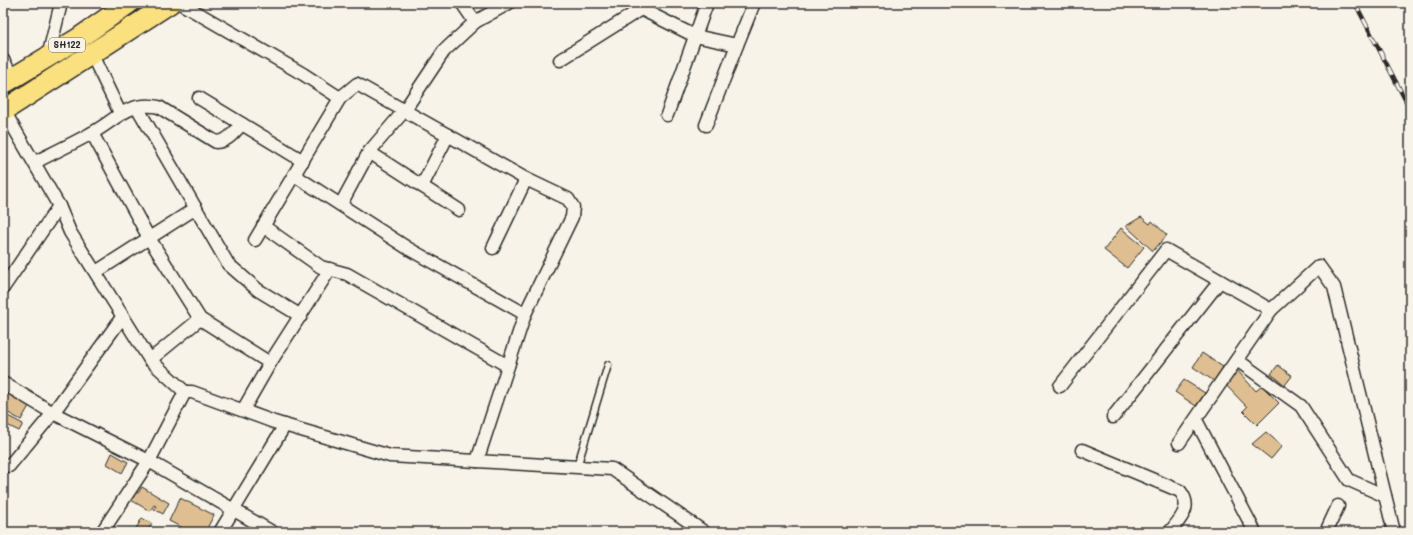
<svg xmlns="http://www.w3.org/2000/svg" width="1413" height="535" font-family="Mali,sans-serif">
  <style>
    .building { fill: #dfbf92; stroke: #2b2b2b }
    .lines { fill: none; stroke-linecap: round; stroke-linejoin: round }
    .service-casing { stroke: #2b2b2b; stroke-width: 9 }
    .minor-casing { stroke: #2b2b2b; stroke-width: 15 }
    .primary-casing { stroke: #2b2b2b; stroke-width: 23 }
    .service { stroke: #f7f3e8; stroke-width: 6 }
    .minor { stroke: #f7f3e8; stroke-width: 12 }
    .primary { stroke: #fbe080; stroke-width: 20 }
    .rail-casing { stroke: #2b2b2b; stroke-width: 4.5 }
    .rail { stroke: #f7f3e8; stroke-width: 3; stroke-dasharray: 9; stroke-linecap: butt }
    .labels { text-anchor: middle; stroke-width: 3; stroke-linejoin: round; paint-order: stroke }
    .shield { fill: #f7f3e8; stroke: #686764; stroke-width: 1 }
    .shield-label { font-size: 9px; font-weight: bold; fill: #2b2b2b }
  </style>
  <rect width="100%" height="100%" fill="#f7f3e8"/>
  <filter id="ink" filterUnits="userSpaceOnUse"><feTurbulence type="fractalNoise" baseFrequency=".025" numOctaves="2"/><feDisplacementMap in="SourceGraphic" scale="8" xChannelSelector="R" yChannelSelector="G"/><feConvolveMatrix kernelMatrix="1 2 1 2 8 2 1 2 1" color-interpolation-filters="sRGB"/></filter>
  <g filter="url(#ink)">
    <g class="building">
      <polygon points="1141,217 1150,224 1152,221 1167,235 1153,251 1126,226"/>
      <polygon points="1121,228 1144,247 1127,268 1104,250"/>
      <polygon points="1202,353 1223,367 1214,381 1193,367"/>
      <polygon points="1278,365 1292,376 1285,385 1271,374"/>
      <polygon points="1236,369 1256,391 1262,386 1279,403 1257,425 1243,411 1247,407 1223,382"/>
      <polygon points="1184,380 1205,393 1196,406 1175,392"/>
      <polygon points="4,392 29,406 21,420 3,410"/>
      <polygon points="4,414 23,424 19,431 3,423"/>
      <polygon points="1266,432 1282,446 1271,459 1252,444"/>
      <polygon points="112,453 128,462 122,473 107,464"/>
      <polygon points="142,487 169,503 163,514 154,509 156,506 154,505 150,511 129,499 134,492 138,493"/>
      <polygon points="180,498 214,515 205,532 191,532 169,521"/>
      <polygon points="142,518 152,524 149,528 156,532 134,532"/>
    </g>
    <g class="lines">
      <defs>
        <polyline id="service" points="577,467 608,365"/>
        <g id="minor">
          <polyline points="180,3 303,74 340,98 255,240"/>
          <polyline points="636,3 641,9 695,36 737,45 706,125"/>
          <polyline points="475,22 509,3"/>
          <polyline points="737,45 754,3"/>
          <polyline points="91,53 120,113"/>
          <polyline points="48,57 61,3"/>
          <polyline points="3,60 13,78"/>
          <polyline points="560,60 641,9 645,3"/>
          <polyline points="199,98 303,161"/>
          <polyline points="340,98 357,84 526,179 568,199 573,207 572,217 525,314 477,461"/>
          <polyline points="137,107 228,264 258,290 301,316"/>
          <polyline points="3,109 59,206 70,232 150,360 185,392 192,392 274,422 390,456 612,469 704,532"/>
          <polyline points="667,115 707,3"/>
          <polyline points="92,133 149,238 200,319 270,363"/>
          <polyline points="369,152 404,111 444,51 475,22 462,3"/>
          <path d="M 35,162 C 53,153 72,144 90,134 C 114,122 128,100 159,107 L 216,142 C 228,142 234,132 242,124"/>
          <polyline points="294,175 409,249 525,314"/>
          <polyline points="422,186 448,135"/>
          <polyline points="341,204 369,152 459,210"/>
          <polyline points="263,226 321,267 347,274 508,366"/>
          <polyline points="493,248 526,179"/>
          <polyline points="96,272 196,208"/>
          <polyline points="3,288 59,206"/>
          <polyline points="150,360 200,319"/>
          <polyline points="1237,360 1301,406 1349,480 1385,496"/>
          <polyline points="3,383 53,413 149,461 272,532"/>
          <polyline points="1060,386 1166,250 1271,310"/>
          <polyline points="243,410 270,363 330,269"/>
          <polyline points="1113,417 1220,281"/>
          <polyline points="1196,420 1255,532"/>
          <polyline points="1179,443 1271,310 1319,266 1334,287 1394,532"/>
          <path d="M 1082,450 L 1180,491 C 1193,507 1181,518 1170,532"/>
          <polyline points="9,466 53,413 123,316"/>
          <polyline points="102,532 149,461 185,392"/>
          <polyline points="220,532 285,425"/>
          <polyline points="1326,532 1338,506"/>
        </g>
        <g id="primary">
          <polyline points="3,84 79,38 129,3"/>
          <polyline points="3,111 170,3"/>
        </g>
      </defs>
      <use href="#service" class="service-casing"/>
      <use href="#minor" class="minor-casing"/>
      <use href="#primary" class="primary-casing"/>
      <use href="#service" class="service"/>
      <use href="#minor" class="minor"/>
      <use href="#primary" class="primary"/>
      <defs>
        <polyline id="rail" points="1355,3 1410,109"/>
      </defs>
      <use href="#rail" class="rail-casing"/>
      <use href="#rail" class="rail"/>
    </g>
  </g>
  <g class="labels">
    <rect class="shield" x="49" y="38" width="36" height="14" rx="3"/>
    <g class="shield-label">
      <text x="67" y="48">SH122</text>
    </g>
  </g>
  <rect width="1413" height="535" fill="none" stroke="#f7f3e8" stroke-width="16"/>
  <rect x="8" y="8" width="1397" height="519" fill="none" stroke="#2b2b2b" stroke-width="1.5" filter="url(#ink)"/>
</svg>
